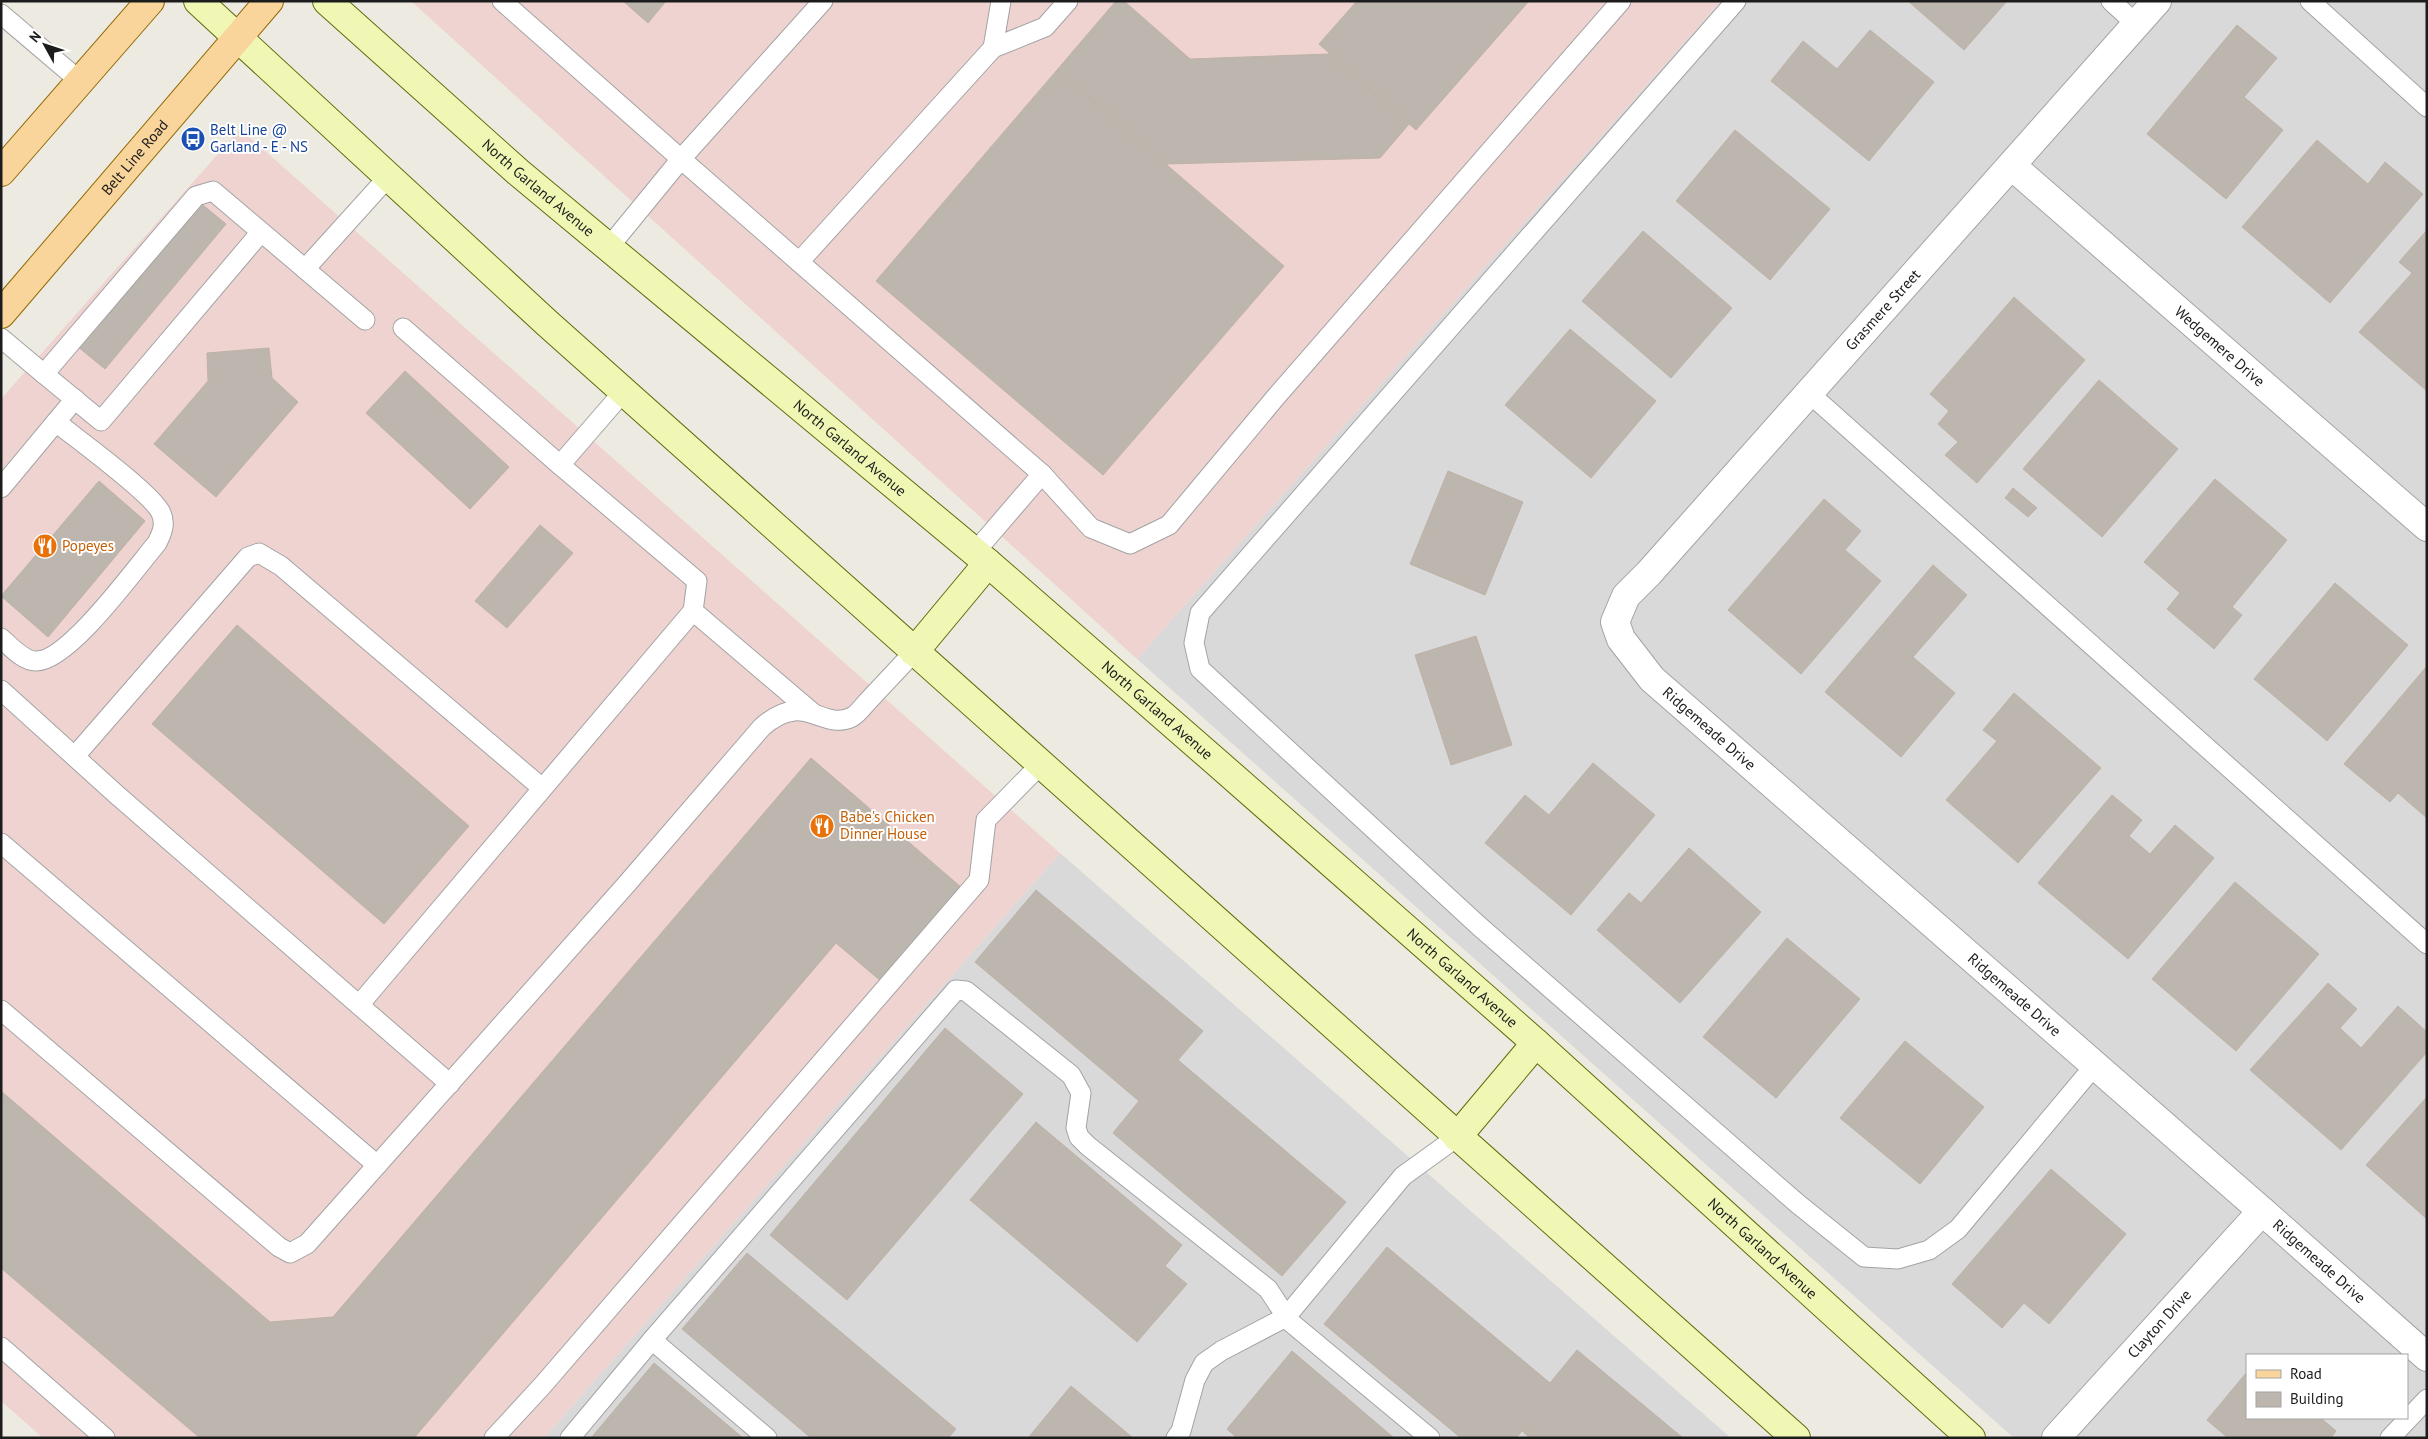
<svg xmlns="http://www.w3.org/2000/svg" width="2428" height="1439" font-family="'PT Sans',sans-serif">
<rect width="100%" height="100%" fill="#edeae2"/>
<g fill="#dad9d9" fill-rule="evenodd">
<path d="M1721 1H2427V1438H2014L1137 659ZM2247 1355H2407V1418H2247Z"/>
<polygon points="1060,853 1731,1438 544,1438"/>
</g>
<g fill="#eed3d1">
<polygon points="411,1 1721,1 1137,659"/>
<polygon points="240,129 1060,853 544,1438 43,1438 1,1401 1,399"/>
</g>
<g fill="#bdb6ae" stroke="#beb1a5">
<polygon points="623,1 666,1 648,23"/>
<polygon points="1116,1 1124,1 1190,59 1329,54 1409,124 1380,158 1167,164 1057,70"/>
<polygon points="1357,1 1529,1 1416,130 1319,44"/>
<polygon points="1908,1 2007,1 1964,50"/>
<polygon points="2237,25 2277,58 2244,97 2283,130 2226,199 2147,134"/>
<polygon points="1870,30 1934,82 1869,161 1771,81 1803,41 1837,69"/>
<polygon points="1057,70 1284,266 1103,475 876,281"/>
<polygon points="1735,130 1830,209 1770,280 1676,201"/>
<polygon points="2317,140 2368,184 2385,162 2423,194 2330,303 2242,227"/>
<polygon points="198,201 226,224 105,369 77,346"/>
<polygon points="2427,230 2427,391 2359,332 2412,273 2399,262"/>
<polygon points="1643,231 1732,308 1671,378 1582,301"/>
<polygon points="2014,297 2085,360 1977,483 1945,455 1958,442 1938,424 1949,411 1930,394"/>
<polygon points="1570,329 1656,401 1591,478 1505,405"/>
<polygon points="269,348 272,378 298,402 216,497 154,444 208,381 207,353"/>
<polygon points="405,371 509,467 470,509 366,413"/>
<polygon points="2099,380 2178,449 2102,537 2023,469"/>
<polygon points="1448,471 1523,502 1485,595 1410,564"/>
<polygon points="2215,479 2287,540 2232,607 2242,615 2214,649 2167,609 2180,593 2144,562"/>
<polygon points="99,481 145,521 48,637 1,596"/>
<polygon points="2013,488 2037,508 2028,517 2005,498"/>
<polygon points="1824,499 1861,531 1845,550 1881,581 1801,674 1728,610"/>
<polygon points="540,525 573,553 507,628 475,601"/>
<polygon points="1933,565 1967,595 1913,657 1955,693 1901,757 1825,692"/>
<polygon points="2335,583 2408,645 2327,741 2254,679"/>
<polygon points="237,625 469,826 384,924 152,724"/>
<polygon points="1476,636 1512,745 1451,765 1415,655"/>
<polygon points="2427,666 2427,818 2398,793 2390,802 2344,764"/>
<polygon points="2014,693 2101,768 2018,863 1946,800 1997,741 1983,730"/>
<polygon points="811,758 962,888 882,982 836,943 414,1438 200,1438 1,1268 1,1091 270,1322 333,1317"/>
<polygon points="1593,763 1655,815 1571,915 1485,843 1525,795 1549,815"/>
<polygon points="2112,795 2142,820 2129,836 2150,854 2175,825 2214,858 2128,959 2038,883"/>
<polygon points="1689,848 1761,912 1680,1003 1597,930 1629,893 1641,903"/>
<polygon points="2235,882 2319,954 2236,1051 2152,979"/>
<polygon points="1036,890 1203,1031 1178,1060 1346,1202 1282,1276 1113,1133 1139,1101 975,962"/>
<polygon points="1787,938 1860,999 1776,1098 1703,1037"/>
<polygon points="2328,983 2357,1009 2340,1028 2361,1048 2398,1006 2427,1032 2427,1052 2341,1150 2250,1070"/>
<polygon points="945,1028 1023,1094 847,1300 770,1235"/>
<polygon points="1905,1041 1984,1107 1920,1184 1840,1118"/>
<polygon points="2426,1098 2427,1098 2427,1219 2366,1165"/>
<polygon points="1036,1122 1182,1245 1165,1266 1187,1284 1137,1342 970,1200"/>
<polygon points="2051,1169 2126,1234 2049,1324 2024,1303 2002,1328 1952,1284"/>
<polygon points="1387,1247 1550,1383 1577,1350 1683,1438 1530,1438 1522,1431 1516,1438 1461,1438 1324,1324"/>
<polygon points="747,1253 956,1429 948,1438 811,1438 682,1329"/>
<polygon points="1292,1351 1394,1438 1237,1438 1227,1429"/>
<polygon points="654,1363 743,1438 591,1438"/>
<polygon points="2247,1372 2247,1418 2321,1418 2336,1431 2331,1438 2228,1438 2207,1420"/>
<polygon points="1071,1386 1133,1438 1028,1438"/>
</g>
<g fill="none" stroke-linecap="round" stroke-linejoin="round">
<defs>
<g id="service">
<polyline points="502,1 681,159 823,1"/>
<polyline points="1736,1 1200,613 1194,643 1200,669 1479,926 1798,1204 1864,1257 1898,1259 1929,1250 1958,1229 2095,1065"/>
<polyline points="2111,1 2136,24"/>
<polyline points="2310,1 2427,107"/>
<polyline points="1,14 81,82"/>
<polyline points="993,48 1001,1"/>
<polyline points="609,247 681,159 1042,474 975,552"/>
<polyline points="799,262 993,48 1045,27 1068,1"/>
<polyline points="365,320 305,269 389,176"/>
<polyline points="403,328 560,465"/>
<polyline points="1,338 44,374 196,196 213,191 305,269"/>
<polyline points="44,374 101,421 261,232"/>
<polyline points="1809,393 2427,944"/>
<polyline points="1042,474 1091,528 1130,544 1169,525 1275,398 1621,1"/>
<polyline points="1,488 75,399"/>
<polyline points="693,611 814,714"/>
<path d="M1 638C10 646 23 661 36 661 68 662 135 569 157 543 162 533 166 524 161 513 153 494 77 439 56 422"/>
<polyline points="1,690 117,795 450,1084"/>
<polyline points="75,756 248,557 259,553 281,566 542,788"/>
<polyline points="1,843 377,1165"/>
<polyline points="359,1005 693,611 697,581 560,465 624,391"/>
<path d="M1 1010 279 1247 290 1253 307 1244 625 886 762 727C805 689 822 732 852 717 858 714 864 705 869 700 884 684 899 668 914 652"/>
<polyline points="652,1340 956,990 966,991 1071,1075 1081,1093 1076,1128 1079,1137 1088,1146 1268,1289 1289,1321 1430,1438"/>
<polyline points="1,1347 105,1438"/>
<polyline points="494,1438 542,1386 979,880 986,820 1040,765"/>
<polyline points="570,1438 652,1340 767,1438"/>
<polyline points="1176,1438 1181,1431 1195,1380 1204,1363 1221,1351 1286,1317 1403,1176 1457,1137"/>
<polyline points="2390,1438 2427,1399"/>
</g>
<g id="minor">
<path id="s1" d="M2157 1 1649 573 1626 596 1615 622 1621 639 1652 679 2262 1211 2427 1357"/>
<path id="s2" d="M2012 166 2427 527"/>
<path id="s3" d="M2056 1438 2262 1211"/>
</g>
<g id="secondary">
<polyline points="198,1 547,323 1796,1438"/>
<path id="s4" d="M327 1 518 172 988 563 1214 760 1536 1043 1971 1438"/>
<polyline points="914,652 988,563"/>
<polyline points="1457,1137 1536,1043"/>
</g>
<g id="primary">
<polyline points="1,172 150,1"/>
<path id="s5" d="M1 314 269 1"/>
</g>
</defs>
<use href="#service" stroke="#a3a3a3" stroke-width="21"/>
<use href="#minor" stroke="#a3a3a3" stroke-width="30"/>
<use href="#secondary" stroke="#5d6e08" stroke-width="30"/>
<use href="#primary" stroke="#906904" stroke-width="30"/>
<use href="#service" stroke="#fff" stroke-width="19"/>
<use href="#minor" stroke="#fff" stroke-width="28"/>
<use href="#secondary" stroke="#f0f7b5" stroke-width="28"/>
<use href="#primary" stroke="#f9d59b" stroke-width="28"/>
</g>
<defs>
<symbol id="bus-disc" viewBox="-11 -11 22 22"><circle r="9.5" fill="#1a4fb4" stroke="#fff"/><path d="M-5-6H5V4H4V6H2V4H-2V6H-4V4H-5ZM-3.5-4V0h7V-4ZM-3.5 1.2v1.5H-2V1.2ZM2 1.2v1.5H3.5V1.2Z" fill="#fff"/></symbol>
<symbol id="restaurant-disc" viewBox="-11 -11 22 22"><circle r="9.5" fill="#e8710a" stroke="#fff"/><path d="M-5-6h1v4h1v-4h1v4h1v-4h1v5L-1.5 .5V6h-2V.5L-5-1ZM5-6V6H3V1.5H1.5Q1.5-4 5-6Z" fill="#fff"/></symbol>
</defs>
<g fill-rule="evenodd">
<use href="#bus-disc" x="179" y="125" width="28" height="28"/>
<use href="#restaurant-disc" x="31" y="532" width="28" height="28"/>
<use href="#restaurant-disc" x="808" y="812" width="28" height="28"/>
</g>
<g text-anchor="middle" stroke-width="4" stroke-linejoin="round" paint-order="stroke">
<g font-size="15" fill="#164399" stroke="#fff" text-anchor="start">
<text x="210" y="135">Belt Line @<tspan x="210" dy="17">Garland - E - NS</tspan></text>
</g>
<g font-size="15" fill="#1c1c1c" stroke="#fff">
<text dy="5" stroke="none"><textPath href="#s5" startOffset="206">Belt Line Road</textPath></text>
<text dy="5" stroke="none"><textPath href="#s4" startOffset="282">North Garland Avenue</textPath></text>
<text transform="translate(1883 310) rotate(-48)" y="5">Grasmere Street</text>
<text dy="5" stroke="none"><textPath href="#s2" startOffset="275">Wedgemere Drive</textPath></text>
<text dy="5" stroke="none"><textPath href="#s4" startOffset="688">North Garland Avenue</textPath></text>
<text dy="5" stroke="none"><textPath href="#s4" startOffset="1092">North Garland Avenue</textPath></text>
<text dy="5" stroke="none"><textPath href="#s1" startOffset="970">Ridgemeade Drive</textPath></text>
<text dy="5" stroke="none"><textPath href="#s4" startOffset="1498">North Garland Avenue</textPath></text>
<text dy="5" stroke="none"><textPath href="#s1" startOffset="1375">Ridgemeade Drive</textPath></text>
<text dy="5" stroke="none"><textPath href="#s4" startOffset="1902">North Garland Avenue</textPath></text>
<text dy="5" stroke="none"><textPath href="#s1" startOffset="1780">Ridgemeade Drive</textPath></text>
<text dy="5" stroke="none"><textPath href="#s3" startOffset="154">Clayton Drive</textPath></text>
</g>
<g font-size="15" fill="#c56008" stroke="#fff" text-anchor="start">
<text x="62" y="551">Popeyes</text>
<text x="840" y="822">Babe's Chicken<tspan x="840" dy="17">Dinner House</tspan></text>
</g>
</g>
<rect width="2428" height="1439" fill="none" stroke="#1c1c1c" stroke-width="5"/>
<rect x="2246" y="1354" width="162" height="65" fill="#ffffff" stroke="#a4a4a4"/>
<rect x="2256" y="1370" width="25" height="8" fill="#f9d59b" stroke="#a4a4a4"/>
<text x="2290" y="1379" font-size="15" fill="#1c1c1c">Road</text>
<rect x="2256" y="1392" width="25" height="15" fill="#bdb6ae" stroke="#a4a4a4"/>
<text x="2290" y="1404" font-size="15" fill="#1c1c1c">Building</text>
<g transform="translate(45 45) rotate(310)" stroke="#ffffff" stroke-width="4" paint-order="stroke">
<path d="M0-4L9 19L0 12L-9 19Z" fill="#1c1c1c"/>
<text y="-8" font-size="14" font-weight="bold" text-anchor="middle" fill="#1c1c1c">N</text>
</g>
</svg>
